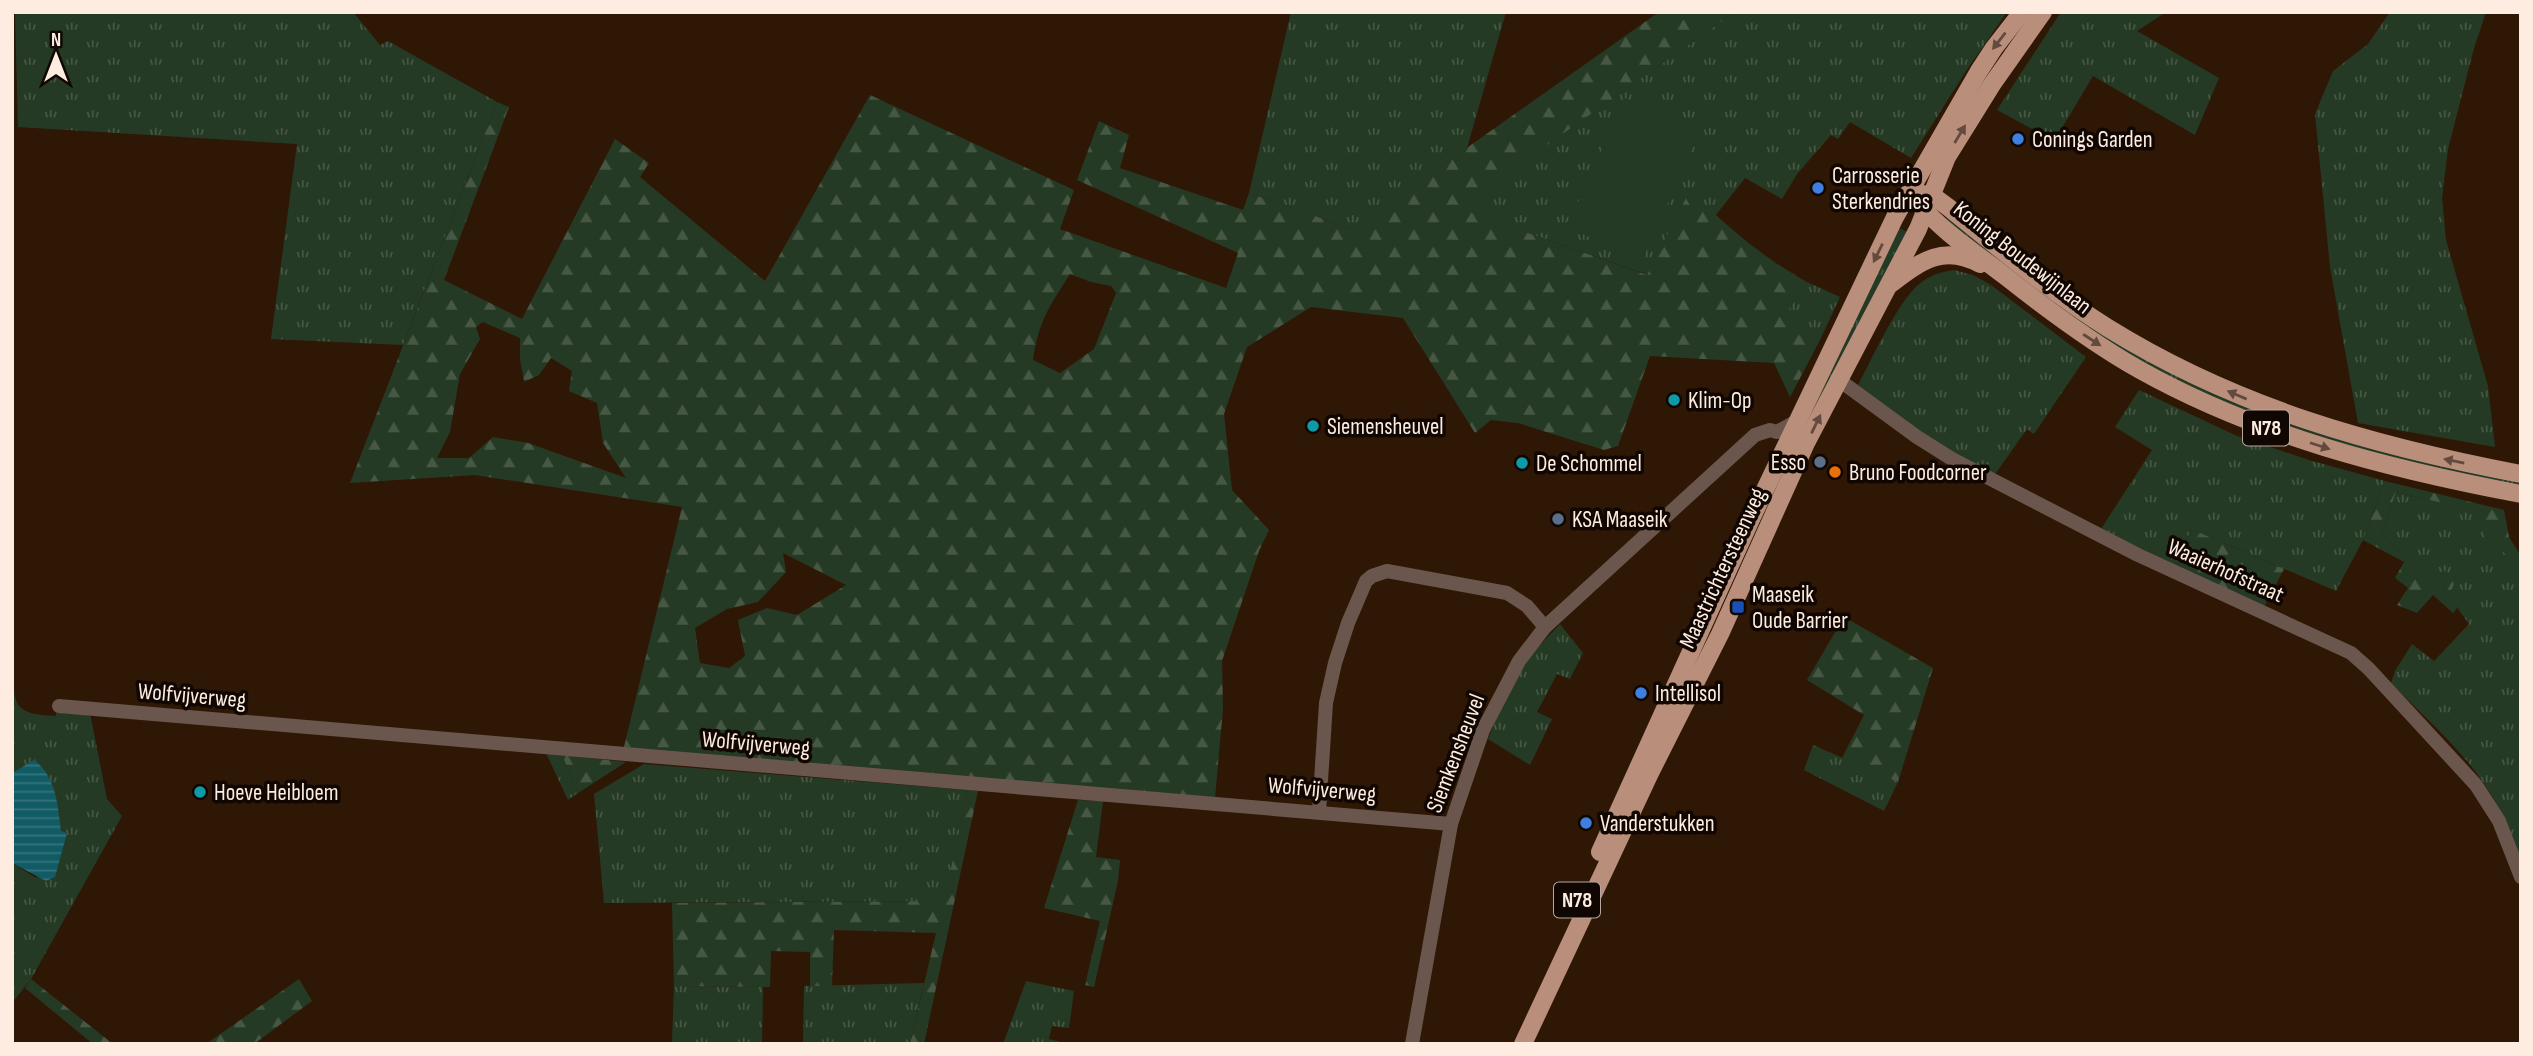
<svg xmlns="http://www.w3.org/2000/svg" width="2533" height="1056" font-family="'Sofia Sans Condensed',sans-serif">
<defs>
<pattern id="grass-tufts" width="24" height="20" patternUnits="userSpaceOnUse" patternTransform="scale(1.75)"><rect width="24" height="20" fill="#253a24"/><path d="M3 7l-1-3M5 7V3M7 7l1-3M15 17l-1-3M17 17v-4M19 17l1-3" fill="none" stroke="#465744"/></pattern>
<pattern id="forest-firs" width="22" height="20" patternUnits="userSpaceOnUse" patternTransform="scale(1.75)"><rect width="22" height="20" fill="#253a24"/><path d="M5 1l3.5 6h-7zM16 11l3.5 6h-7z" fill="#465744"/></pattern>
<pattern id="water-rules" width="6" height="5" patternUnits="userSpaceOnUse" patternTransform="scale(1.75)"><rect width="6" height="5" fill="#115b65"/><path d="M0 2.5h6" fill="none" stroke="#35737b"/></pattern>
</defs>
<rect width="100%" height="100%" fill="#2f1705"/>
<g fill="url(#grass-tufts)">
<polygon points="15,12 353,12 380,45 388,41 497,102 403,345 271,339 297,144 18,127"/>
<polygon points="1291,12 1506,12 1467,148 1352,229 1249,193"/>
<polygon points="1735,12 2007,12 1966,71 1911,158 1850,122 1838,139 1831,135 1797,174 1782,199 1745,178 1715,216 1690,190 1648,275 1457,208"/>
<polygon points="2061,12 2166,12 2137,31 2219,78 2195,135 2093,76 2054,141 1997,110"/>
<polygon points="2390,12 2486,12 2474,48 2448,149 2442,198 2446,240 2488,386 2495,447 2358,423 2330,267 2315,114 2333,71 2368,44"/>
<polygon points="1949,216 2198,384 2521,480 2521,489 2358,453 2229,408 2106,344 1943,223"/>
<polygon points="1895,226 1911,234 1807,427 1804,426"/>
<path d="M1954 270 1973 275 1991 285 2086 357 2034 434 2027 429 1993 477 1901 421 1858 385C1873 357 1894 310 1914 289 1925 277 1939 272 1954 270Z"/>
<polygon points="1807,282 1840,297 1819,342 1787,312"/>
<polygon points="2139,390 2237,436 2309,460 2385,481 2363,540 2336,591 2191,529 2177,568 2101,529 2152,450 2115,427"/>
<path d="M2396 492 2482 512 2515 562 2521 561V863C2511 837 2502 812 2487 788 2462 749 2423 716 2391 683L2395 671 2412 644 2434 661 2469 624 2448 595 2444 571 2432 577 2381 535Z"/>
<polygon points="1560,624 1583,653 1570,679 1557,674 1537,712 1552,719 1530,765 1488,739 1507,692 1526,660"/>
<path d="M12 669C15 707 14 714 56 716V711L90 713 107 799 122 816 31 979 12 1003V863L36 878 67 833 61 832 56 804 34 760 12 773Z"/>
<polygon points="1813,745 1898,782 1884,811 1804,770"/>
<polygon points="546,753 562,755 578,793 568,800"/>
<polygon points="644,764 968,790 945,901 604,903 594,794"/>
<polygon points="1026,981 1074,991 1069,1028 1052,1026 1049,1039 1068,1044 1003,1044"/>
<polygon points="924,983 910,1044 803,1044 804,986"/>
<polygon points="674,986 763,987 762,1044 672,1044"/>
</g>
<g fill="url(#forest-firs)" fill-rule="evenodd">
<path d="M1659 12H1735L1458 208 1647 275 1690 190C1726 226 1762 257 1807 282L1787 312 1819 342 1790 397 1774 363 1650 356 1618 446 1604 450 1518 423 1491 420 1475 433 1403 318 1311 307 1247 347 1224 414 1232 490 1269 530 1259 551 1222 661 1223 709 1215 798 623 751 682 507 475 475 350 483 497 102 509 107 444 280 522 319 615 139 649 163 640 177 765 281 870 95 1074 190 1060 229 1226 288 1238 253 1077 180 1099 121 1129 135 1120 168 1243 210 1249 193 1352 229ZM1070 274 1091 282 1111 286 1116 293 1094 349 1060 373 1033 360C1039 320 1049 307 1070 274ZM483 322 520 338V359L524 382 539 375 551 358 572 371 569 391 597 403 603 443 626 478 528 443 493 437 469 458H437L450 432 460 374 480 339 476 327ZM783 553 846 585 797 615 767 608 738 620 745 656 729 668 700 663 695 628 727 609 758 602 786 572Z"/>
<polygon points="2385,481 2504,510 2509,537 2521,556 2521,561 2515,562 2485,537 2481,512 2396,492 2381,535 2432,577 2444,570 2454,584 2449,595 2457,608 2453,613 2433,595 2417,613 2397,605 2408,588 2395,578 2404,562 2363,540"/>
<polygon points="2191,529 2284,569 2263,609 2177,568"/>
<polygon points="1844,617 1933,668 1898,782 1842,758 1864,715 1807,680"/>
<polygon points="562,755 626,762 578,793"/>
<polygon points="968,790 978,791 924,1044 910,1044 936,933 834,930 832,986 810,986 810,952 771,951 770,987 674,986 672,903 944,901"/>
<polygon points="1078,800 1103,801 1096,857 1120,860 1118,881 1094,987 1085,985 1100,921 1044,908"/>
<polygon points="31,979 113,1044 93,1044 25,988"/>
<polygon points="299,979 312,1001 254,1044 206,1044"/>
</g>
<polygon fill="#253a24" points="1625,98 1700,132 1642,261 1567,227"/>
<path fill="url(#water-rules)" d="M34 760C56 776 58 806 61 831L67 833 55 877 46 881 12 863V773Z"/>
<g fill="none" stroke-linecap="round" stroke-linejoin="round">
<g stroke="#6b564d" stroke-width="14">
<polyline points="1839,380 1917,437 1952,459 2138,555 2351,653 2369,669 2476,785 2499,821 2521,877"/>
<polyline points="59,706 1451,824"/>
<polyline points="1319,812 1326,703 1335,663 1348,623 1366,581 1372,576 1387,571 1507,593 1527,606 1545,627"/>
<polyline points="1412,1044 1451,824 1483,730 1519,661 1545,627 1755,435 1770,430 1777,432 1797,421"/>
</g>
<g stroke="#b98e7b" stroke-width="18">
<path d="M1923 194 1933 196 1948 207C2000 249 2052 293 2108 328 2237 408 2374 446 2521 474"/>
<path d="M1920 205C1944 233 1977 254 2005 276 2048 310 2092 343 2140 370 2258 436 2389 469 2521 494"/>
<path d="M1892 283C1921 261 1944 244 1980 264"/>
<polyline points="1600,852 1752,517 1895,217 1979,71 1994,48 2022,12"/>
<polyline points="1523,1044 1650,773 1720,634 1806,443 1918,229 1947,157 1993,83 2043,12"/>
</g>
</g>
<defs><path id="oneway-solid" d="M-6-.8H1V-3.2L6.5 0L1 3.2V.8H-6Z" transform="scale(1.75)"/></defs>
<g fill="#644a3e">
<use href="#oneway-solid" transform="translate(1999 41) rotate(128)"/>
<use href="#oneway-solid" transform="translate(1960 134) rotate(-59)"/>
<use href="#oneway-solid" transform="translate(1878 253) rotate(116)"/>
<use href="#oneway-solid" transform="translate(2092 340) rotate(33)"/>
<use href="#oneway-solid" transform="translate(2237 395) rotate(-157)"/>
<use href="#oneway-solid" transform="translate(1816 424) rotate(-64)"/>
<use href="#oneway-solid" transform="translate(2320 446) rotate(18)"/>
<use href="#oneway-solid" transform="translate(2454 461) rotate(-168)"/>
</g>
<g fill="#3f7fe0" stroke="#100602" stroke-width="2.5">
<circle cx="2018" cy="139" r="7"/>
<circle cx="1818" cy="188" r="7"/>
<circle cx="1641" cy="693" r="7"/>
<circle cx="1586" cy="823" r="7"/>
</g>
<g fill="#0f9aa8" stroke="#100602" stroke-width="2.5">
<circle cx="1674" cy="400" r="7"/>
<circle cx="1313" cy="426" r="7"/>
<circle cx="1522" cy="463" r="7"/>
<circle cx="200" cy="792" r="7"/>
</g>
<g fill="#5c6f8a" stroke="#100602" stroke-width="2.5">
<circle cx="1820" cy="462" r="7"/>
<circle cx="1558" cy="519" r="7"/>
</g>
<circle fill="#e8710a" stroke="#100602" stroke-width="2.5" cx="1835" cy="472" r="7"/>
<rect fill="#1a4fb4" stroke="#100602" stroke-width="2.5" x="1731" y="600" width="14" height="14" rx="3.5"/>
<g text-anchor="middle" stroke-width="7" stroke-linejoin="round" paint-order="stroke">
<g fill="#100602" stroke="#b7a79e" stroke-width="2">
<rect x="2243" y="410.5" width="46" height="35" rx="5"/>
<rect x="1554" y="882.5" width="46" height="35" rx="5"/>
</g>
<g font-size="21" font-weight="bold" fill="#feece1">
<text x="2266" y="435">N78</text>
<text x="1577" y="907">N78</text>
</g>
<g font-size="23" fill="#feece1" stroke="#100602" text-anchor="start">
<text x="2032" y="147">Conings Garden</text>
<text x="1832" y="183">Carrosserie<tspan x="1832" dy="26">Sterkendries</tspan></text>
<text x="1688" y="408">Klim-Op</text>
<text x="1327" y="434">Siemensheuvel</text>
<text x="1806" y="470" text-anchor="end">Esso</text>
<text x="1536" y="471">De Schommel</text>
<text x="1849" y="480">Bruno Foodcorner</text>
<text x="1572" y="527">KSA Maaseik</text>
<text x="1752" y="602">Maaseik<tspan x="1752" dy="26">Oude Barrier</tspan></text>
<text x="1655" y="701">Intellisol</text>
<text x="214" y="800">Hoeve Heibloem</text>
<text x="1600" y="831">Vanderstukken</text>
</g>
<g font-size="23" fill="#feece1" stroke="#100602">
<text transform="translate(2023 257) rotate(38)" y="8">Koning Boudewijnlaan</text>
<text transform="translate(1722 568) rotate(-65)" y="8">Maastrichtersteenweg</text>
<text transform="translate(2226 570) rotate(24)" y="8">Waaierhofstraat</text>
<text transform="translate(192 695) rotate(5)" y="8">Wolfvijverweg</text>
<text transform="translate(756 743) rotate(5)" y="8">Wolfvijverweg</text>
<text transform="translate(1455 753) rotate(-69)" y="8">Siemkensheuvel</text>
<text transform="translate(1322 789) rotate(5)" y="8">Wolfvijverweg</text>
</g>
</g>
<rect width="2533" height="1056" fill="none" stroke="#feece1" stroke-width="28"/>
<g transform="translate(56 56)" stroke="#100602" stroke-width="5" paint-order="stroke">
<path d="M0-5L12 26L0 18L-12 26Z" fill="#feece1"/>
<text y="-10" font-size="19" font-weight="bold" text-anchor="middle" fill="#feece1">N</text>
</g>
</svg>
